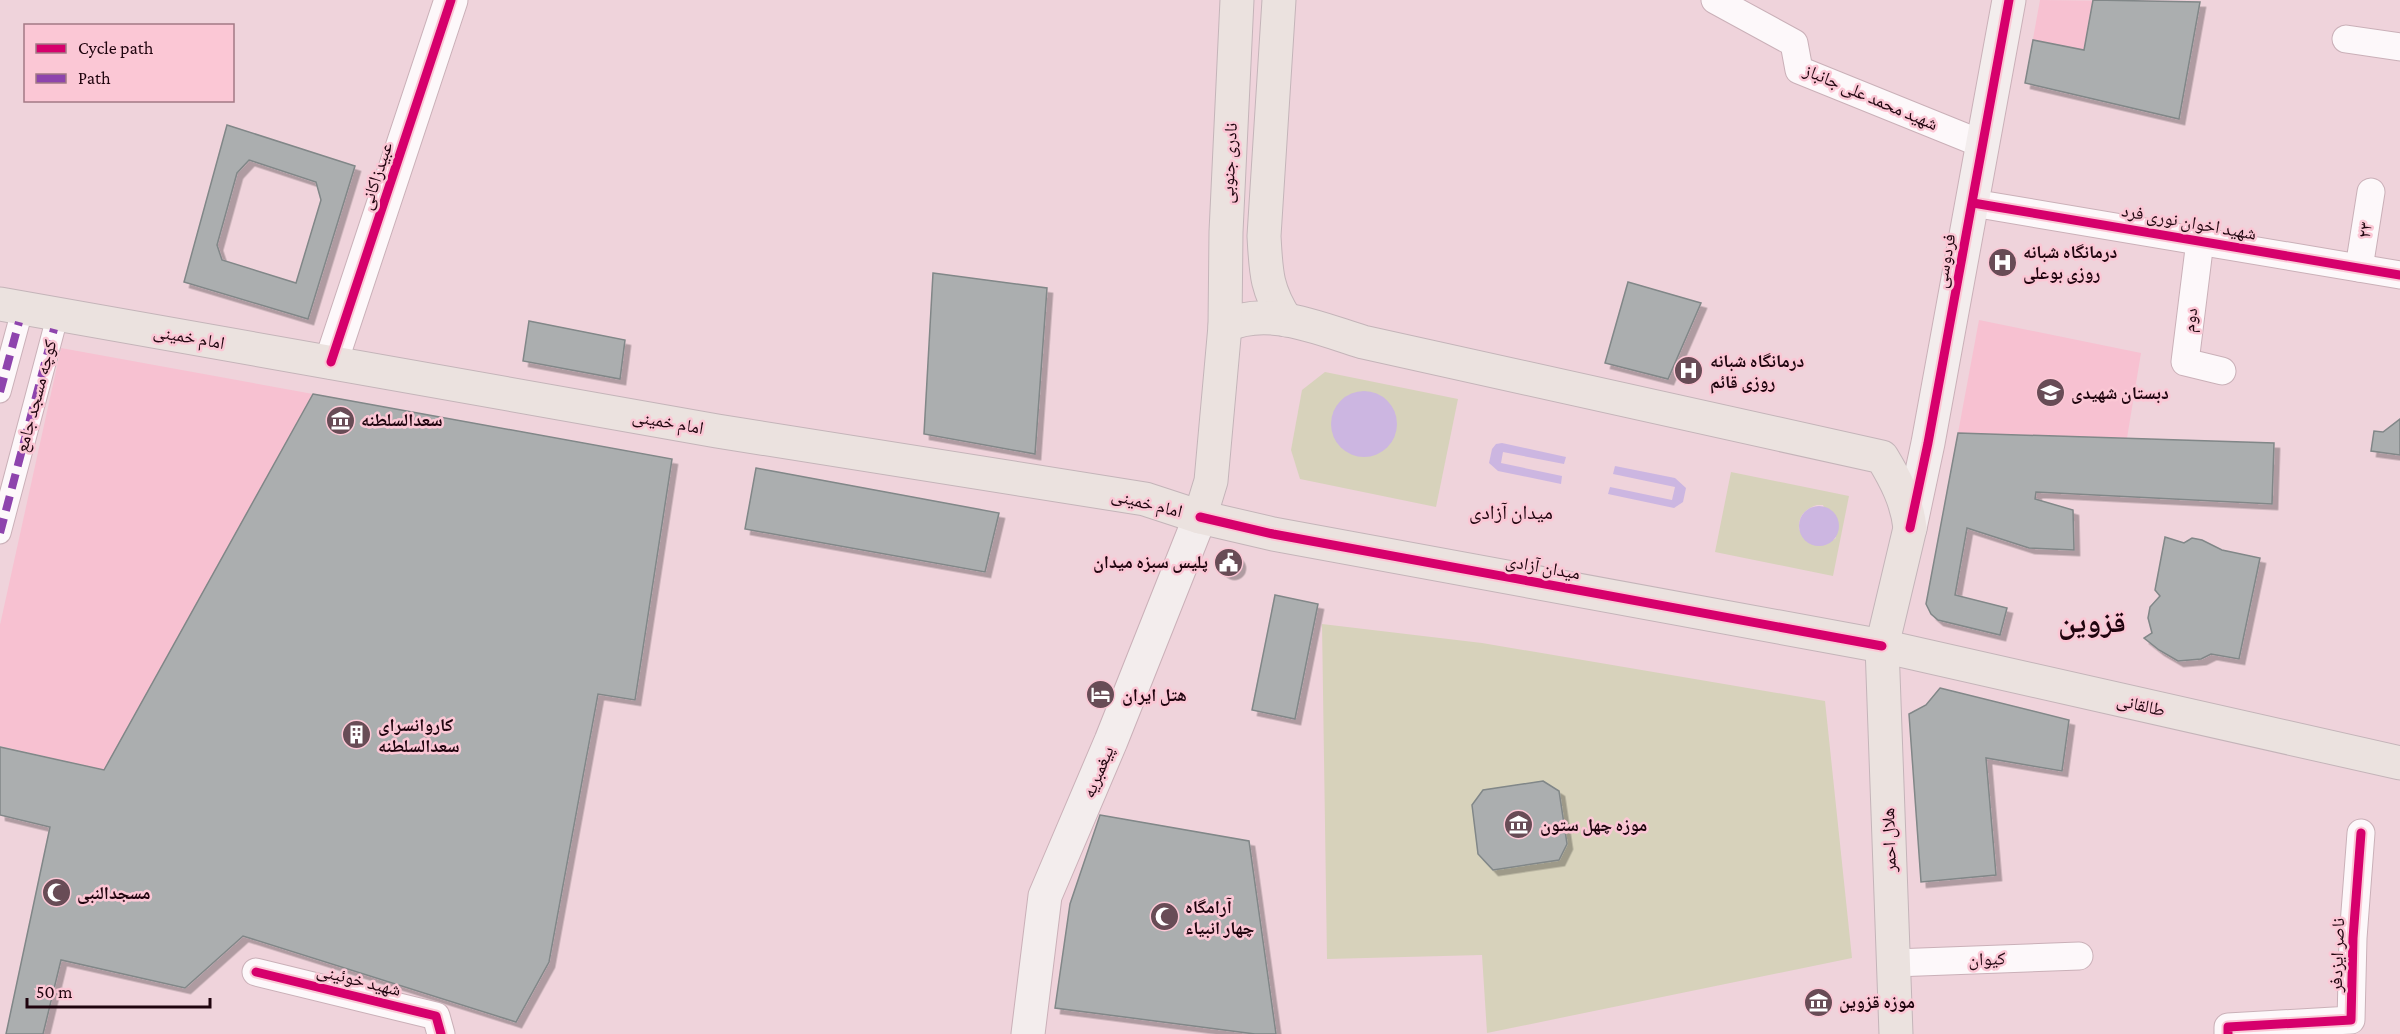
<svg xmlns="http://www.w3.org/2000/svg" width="2400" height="1034" font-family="'Crimson Pro','Noto Naskh Arabic',serif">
<defs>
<filter id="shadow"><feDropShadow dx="5.5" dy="5.5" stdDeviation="0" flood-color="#0004"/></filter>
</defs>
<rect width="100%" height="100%" fill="#efd3db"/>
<g fill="#f7c1d1">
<polygon points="2040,0 2200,2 2179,119 2025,83"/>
<polygon points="1979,320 2141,353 2127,438 1958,433"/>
<polygon points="61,348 313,394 104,770 0,746 0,625"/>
</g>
<g fill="#d7d2bb" fill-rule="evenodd">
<polygon points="1325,372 1458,399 1436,507 1300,479 1291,450 1302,390"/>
<path d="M1731 472 1849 496 1833 576 1715 552ZM1817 505H1823L1836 538 1825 545 1799 530C1798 517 1804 509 1817 505Z"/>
<polygon points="1322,624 1482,643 1825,701 1852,958 1487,1033 1482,955 1327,959"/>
</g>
<g fill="#ccb6e1">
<circle cx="1364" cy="424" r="33"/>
<polygon points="1502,443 1566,457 1564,464 1503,452 1501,463 1562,476 1561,484 1498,471 1489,463 1492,449 1496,444"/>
<polygon points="1615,466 1675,478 1686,488 1683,502 1674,508 1608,494 1610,487 1672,500 1675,487 1613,474"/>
<circle cx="1819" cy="526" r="20"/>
</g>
<g fill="#abaeaf" stroke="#818788" stroke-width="1.5" fill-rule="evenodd" filter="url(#shadow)">
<polygon points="2093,0 2200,2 2179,119 2025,83 2033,40 2084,50"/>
<path d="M227 125 355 166 308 319 184 282ZM249 160 316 182 321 200 296 283 222 260 217 245 237 173Z"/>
<polygon points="933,273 1047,288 1035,454 924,434"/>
<polygon points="1628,282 1701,303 1668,379 1605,363"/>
<polygon points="529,321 625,340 620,379 523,361"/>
<polygon points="313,394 672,459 635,700 598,694 549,962 516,1022 243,936 185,988 61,960 43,1034 6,1034 50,827 0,815 0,747 104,770"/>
<polygon points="2400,419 2400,455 2371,451 2374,431 2383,432"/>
<polygon points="1958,433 2274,443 2272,504 2036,492 2035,499 2073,510 2074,550 2029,548 1967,528 1955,595 2007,608 2000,635 1938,620 1931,614 1926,604"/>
<polygon points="756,468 999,513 985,572 745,529"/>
<polygon points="2165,537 2184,543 2192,538 2202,540 2222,550 2260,558 2239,659 2211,654 2201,659 2178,661 2159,650 2144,638 2152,633 2148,618 2150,607 2160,596 2155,590"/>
<circle cx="1229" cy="563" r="11"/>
<polygon points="1275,595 1318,604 1295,719 1252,710"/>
<polygon points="1940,688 2069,720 2062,771 1986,758 1996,875 1921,882 1909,714 1926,705"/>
<polygon points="1543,781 1559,791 1567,844 1559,860 1493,870 1478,854 1472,805 1483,790"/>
<polygon points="1100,815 1249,841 1276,1034 1255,1034 1055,1008 1070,904"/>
</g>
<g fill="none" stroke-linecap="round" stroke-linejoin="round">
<defs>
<g id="pedestrian">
<polyline points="0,392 19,322"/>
<polyline points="0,533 54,329"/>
</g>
<g id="minor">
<polyline points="1715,0 1794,43 1799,70 1982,144"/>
<polyline points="2346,39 2400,47"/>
<polyline points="1973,203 2400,275"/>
<polyline points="2200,241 2185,362 2222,371"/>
<polyline points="2359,268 2371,192"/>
<polyline points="1894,963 2079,956"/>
<polyline points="256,972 436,1016 441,1034"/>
<polyline points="2228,1034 2228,1027 2351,1020 2353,938 2361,833"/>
</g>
<polyline id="tertiary" points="331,362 451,0"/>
<g id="secondary">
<polyline points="1910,528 1928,443 2009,0"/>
<polyline points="1028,1034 1045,896 1111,741 1200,517"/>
</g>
<g id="primary">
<path d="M1279 0 1264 236C1266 272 1266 289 1286 320"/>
<polyline points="0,304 717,431 1145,499 1200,517 1273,534 1882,646 2400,763"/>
<path d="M1225 326C1268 305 1320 329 1363 342L1882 457C1896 480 1907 501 1910 528L1882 646 1896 1034"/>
<polyline points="1200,517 1211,481 1225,326 1226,232 1237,0"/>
</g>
</defs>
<use href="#pedestrian" stroke="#cab0b8" stroke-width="23"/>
<use href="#minor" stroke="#cab0b8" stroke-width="29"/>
<use href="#tertiary" stroke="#cab0b8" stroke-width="35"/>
<use href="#secondary" stroke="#cab0b8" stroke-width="35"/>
<use href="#primary" stroke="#c4b4b9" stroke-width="35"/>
<use href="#pedestrian" stroke="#fdf8fa" stroke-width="21"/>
<use href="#minor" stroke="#fdf8fa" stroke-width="27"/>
<use href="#tertiary" stroke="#fdf8fa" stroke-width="33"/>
<use href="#secondary" stroke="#f3eded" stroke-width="33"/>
<use href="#primary" stroke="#ebe2df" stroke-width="33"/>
<g stroke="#8e44ad" stroke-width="8" stroke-dasharray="15 8" stroke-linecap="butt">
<polyline points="0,392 19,322"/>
<polyline points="0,533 54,329"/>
</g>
<defs>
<g id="cycleway">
<polyline points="1973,203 2400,275"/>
<polyline points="331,362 451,0"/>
<polyline points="1200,517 1273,534 1882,646"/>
<polyline points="1910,528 1928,443 2009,0"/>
<polyline points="256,972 436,1016 441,1034"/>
<polyline points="2228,1034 2228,1027 2351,1020 2353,938 2361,833"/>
</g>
</defs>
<use href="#cycleway" stroke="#fbc7d5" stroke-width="13"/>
<use href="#cycleway" stroke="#d6006c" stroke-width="9"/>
</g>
<defs>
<symbol id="hospital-disc" viewBox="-11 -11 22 22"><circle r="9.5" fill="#684c56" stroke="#fbc7d5"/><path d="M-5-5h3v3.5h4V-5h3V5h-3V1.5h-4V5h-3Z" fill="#fff"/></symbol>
<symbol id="school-disc" viewBox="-11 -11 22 22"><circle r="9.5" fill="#684c56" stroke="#fbc7d5"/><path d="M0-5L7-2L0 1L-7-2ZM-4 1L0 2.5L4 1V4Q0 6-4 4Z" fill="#fff"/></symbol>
<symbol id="museum-disc" viewBox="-11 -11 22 22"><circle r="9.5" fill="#684c56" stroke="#fbc7d5"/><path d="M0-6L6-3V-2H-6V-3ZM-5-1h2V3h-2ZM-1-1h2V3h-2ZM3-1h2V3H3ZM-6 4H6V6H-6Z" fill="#fff"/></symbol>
<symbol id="civic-disc" viewBox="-11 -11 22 22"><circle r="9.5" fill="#684c56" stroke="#fbc7d5"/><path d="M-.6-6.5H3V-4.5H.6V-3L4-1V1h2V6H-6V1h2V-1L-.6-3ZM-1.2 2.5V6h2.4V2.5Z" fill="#fff"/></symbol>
<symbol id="hotel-disc" viewBox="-11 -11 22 22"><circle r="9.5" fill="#684c56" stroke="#fbc7d5"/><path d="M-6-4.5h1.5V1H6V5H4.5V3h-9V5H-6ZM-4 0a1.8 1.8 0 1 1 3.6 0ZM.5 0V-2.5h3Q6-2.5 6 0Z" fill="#fff"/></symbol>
<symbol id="building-disc" viewBox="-11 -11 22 22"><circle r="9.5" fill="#684c56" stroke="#fbc7d5"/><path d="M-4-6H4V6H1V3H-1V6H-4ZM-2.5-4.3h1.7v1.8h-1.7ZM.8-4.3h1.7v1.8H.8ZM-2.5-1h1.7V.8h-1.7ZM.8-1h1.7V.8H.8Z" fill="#fff"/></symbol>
<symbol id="mosque-disc" viewBox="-11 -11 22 22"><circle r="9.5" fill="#684c56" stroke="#fbc7d5"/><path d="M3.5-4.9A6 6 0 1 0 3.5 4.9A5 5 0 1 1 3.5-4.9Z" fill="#fff"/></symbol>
</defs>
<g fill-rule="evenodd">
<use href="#hospital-disc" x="1986" y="246" width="33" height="33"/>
<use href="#hospital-disc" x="1672" y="354" width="33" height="33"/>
<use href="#school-disc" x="2034" y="376" width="33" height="33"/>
<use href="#museum-disc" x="324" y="404" width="33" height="33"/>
<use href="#civic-disc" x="1212" y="546" width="33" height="33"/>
<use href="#hotel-disc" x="1084" y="678" width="33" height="33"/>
<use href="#building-disc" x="340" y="718" width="33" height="33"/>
<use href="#museum-disc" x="1502" y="808" width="33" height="33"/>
<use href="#mosque-disc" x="40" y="876" width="33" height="33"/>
<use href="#mosque-disc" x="1148" y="900" width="33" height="33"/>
<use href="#museum-disc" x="1802" y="986" width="33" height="33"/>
</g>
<g text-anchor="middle" stroke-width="5" stroke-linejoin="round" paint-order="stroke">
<g font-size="18" fill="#1f040e" stroke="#fbc7d5">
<text transform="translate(1871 97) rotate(23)" y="6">شهید محمد علی جانباز</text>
<text transform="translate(1229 163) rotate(-87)" y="6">نادری جنوبی</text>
<text transform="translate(376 176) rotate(-72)" y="6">عبیدزاکانی</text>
<text transform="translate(2189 222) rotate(10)" y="6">شهید اخوان نوری فرد</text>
<text transform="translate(2365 230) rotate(-81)" y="6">۲۳</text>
<text transform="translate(1945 261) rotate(-80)" y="6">فردوسی</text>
<text transform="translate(2190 320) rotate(-83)" y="6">دوم</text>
<text transform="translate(189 337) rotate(10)" y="6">امام خمینی</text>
<text transform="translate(36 396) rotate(-75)" y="6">کوچه مسجد جامع</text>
<text transform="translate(668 422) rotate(10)" y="6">امام خمینی</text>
<text transform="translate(1147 503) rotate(14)" y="6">امام خمینی</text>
<text transform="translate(1543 567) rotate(10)" y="6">میدان آزادی</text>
<text transform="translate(2141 705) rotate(13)" y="6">طالقانی</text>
<text transform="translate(1098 772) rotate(-67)" y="6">پیغمبریه</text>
<text transform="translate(1889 840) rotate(-92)" y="6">هلال احمر</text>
<text transform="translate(2337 955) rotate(-88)" y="6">ناصر ایزدفر</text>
<text transform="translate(1987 959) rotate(-2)" y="6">کیوان</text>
<text transform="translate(359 980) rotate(14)" y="6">شهید خوئینی</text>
</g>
<g font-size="18" font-weight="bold" fill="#1f040e" stroke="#fbc7d5" text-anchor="start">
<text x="2023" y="258">درمانگاه شبانه<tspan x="2023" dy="21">روزی بوعلی</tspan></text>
<text x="1710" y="367">درمانگاه شبانه<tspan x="1710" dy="21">روزی قائم</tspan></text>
<text x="2071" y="399">دبستان شهیدی</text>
<text x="361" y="426">سعدالسلطنه</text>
<text x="1208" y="568" text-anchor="end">پلیس سبزه میدان</text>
<text x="1122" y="701">هتل ایران</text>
<text x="378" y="731">کاروانسرای<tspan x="378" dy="21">سعدالسلطنه</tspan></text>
<text x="1540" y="831">موزه چهل ستون</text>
<text x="77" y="899">مسجدالنبی</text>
<text x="1185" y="913">آرامگاه<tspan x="1185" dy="21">چهار انبیاء</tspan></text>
<text x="1839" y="1008">موزه قزوین</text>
</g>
<g font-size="20" fill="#1f040e" stroke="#fbc7d5">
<text x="1511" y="519">میدان آزادی</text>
</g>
<g font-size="30" font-weight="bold" fill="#1f040e" stroke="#fbc7d5">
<text x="2092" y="632">قزوین</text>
</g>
</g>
<rect x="24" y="24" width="210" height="78" fill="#fbc7d5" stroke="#a37985" stroke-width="1.5"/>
<rect x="36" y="44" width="30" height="9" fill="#d6006c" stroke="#a37985" stroke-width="1.5"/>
<text x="78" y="54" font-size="18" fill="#1f040e">Cycle path</text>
<rect x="36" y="74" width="30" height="9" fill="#8e44ad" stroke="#a37985" stroke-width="1.5"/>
<text x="78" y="84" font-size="18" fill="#1f040e">Path</text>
<path d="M27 998v9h183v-9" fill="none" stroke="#1f040e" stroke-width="3"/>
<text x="36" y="998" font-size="18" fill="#1f040e" stroke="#fbc7d5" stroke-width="4.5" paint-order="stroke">50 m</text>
</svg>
